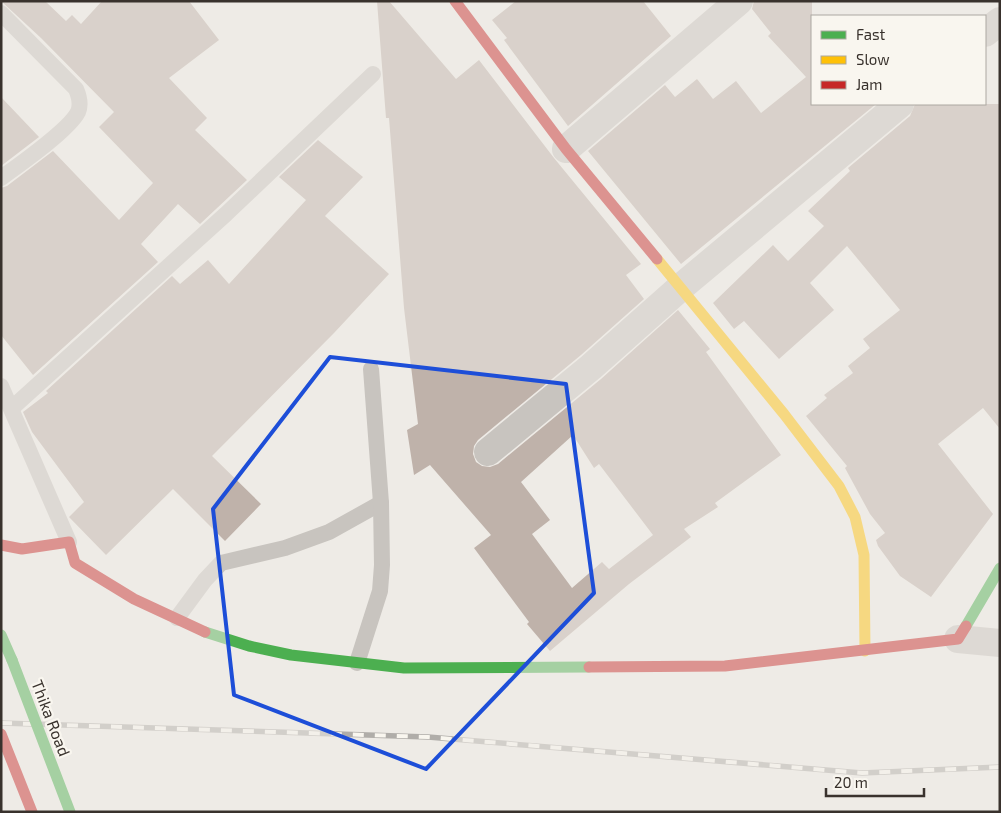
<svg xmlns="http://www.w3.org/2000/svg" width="1001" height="813" font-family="'Exo 2',sans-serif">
<rect width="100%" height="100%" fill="#eeebe6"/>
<g fill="#bfb2aa" fill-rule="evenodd">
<polygon points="1,1 45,1 66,21 72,15 81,24 102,1 189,1 219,40 169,78 207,118 195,130 247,180 200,224 178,204 141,244 158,262 33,375 1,335 1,188 7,186 53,151 119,220 153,183 99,127 114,112 41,38"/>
<path d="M377 1H389L456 79 479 60 554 158 641 264 626 275 644 299 581 355 478 440 474 446 473 454 476 462 482 466 490 467 498 464 601 379 678 310 710 349 706 352 781 455 715 503 718 507 684 529 691 537 629 584 550 651 527 624 529 622 474 548 491 535 430 465 414 475 407 430 418 424 404 308 389 118H386ZM573 435 594 468 599 464 653 535 609 569 602 562 572 588 532 534 550 520 521 482Z"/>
<polygon points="516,1 643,1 671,36 568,126 504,40 507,38 492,20"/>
<polygon points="754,1 812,1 812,104 876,104 681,264 588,151 665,85 675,97 697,79 713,99 736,81 761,113 806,77 768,36 771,33 752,9"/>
<polygon points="1,97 39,137 1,166"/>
<polygon points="915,104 1000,104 1000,429 983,408 938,444 993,514 931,597 900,576 878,546 876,540 885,533 870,514 845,468 847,466 806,416 827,398 824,395 853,373 848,366 870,348 863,339 900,310 847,246 810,283 834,310 779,359 744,321 734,329 713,303 773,245 788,261 824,226 808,211 850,171 848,168 910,116"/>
<polygon points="318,140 363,177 325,216 389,274 334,333 212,456 261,504 225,541 173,489 106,555 69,517 84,502 32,432 23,412 48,393 46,391 172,276 180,284 208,260 229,284 306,200 279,177"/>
</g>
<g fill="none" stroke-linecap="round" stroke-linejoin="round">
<g stroke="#c8c4bf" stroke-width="16">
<path d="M1 13 76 89C79 96 81 105 78 112 69 130 19 165 1 178"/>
<polyline points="1,386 69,542"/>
<polyline points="12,408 226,214 373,74"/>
<polyline points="177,618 205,580 221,563 285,548 329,532 381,503"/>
<polyline points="357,663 380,591 382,565 381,503 371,369"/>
</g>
<g stroke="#c8c4bf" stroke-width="28">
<polyline points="985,33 1000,21"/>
<polyline points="566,149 739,1"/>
<polyline points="488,452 591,367 681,287 900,104"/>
<polyline points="958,639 1000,643"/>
</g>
<g stroke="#4caf50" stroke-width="11">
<polyline points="966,626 1000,568"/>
<polyline points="205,632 249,646 291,655 404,668 589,667"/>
<polyline points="1,635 12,660"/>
</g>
<polyline stroke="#ffc107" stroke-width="11" points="657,259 784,414 839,486 855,517 864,555 865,651"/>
<g stroke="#c62828" stroke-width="11">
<polyline points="455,1 566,149 657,259"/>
<polyline points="1,545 22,549 69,542 75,563 134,599 205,632"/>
<polyline points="589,667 725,666 958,639 966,626"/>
<polyline points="1,734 32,812"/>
</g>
<defs>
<polyline id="rail" points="1,723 428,737 862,773 1000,767"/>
</defs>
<use href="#rail" stroke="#b0ada9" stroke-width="5.5"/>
<use href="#rail" stroke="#f9f6ef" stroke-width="4" stroke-dasharray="11" stroke-linecap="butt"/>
<polyline stroke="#4caf50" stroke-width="11" points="12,660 70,812"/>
</g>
<path d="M0 0H1001V813H0ZM330 357 566 384 594 593 426 769 234 695 213 509Z" fill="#eeebe6" fill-opacity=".55" fill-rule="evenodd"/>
<path fill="none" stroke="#1d4ed8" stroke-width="4" stroke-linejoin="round" d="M330 357 566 384 594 593 426 769 234 695 213 509Z"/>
<g text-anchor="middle" stroke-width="4.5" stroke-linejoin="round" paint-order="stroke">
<g font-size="16" fill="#39322d" stroke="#f9f6ef">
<text transform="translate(51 718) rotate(69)" y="6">Thika Road</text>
</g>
</g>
<rect width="1001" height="813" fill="none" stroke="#39322d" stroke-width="5"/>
<rect x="811" y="15" width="175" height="90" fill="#f9f6ef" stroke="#aca8a1"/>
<rect x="821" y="31" width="25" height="8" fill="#4caf50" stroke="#aca8a1"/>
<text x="856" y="40" font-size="15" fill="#39322d">Fast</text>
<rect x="821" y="56" width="25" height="8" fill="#ffc107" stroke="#aca8a1"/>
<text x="856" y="65" font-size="15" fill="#39322d">Slow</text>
<rect x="821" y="81" width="25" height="8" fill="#c62828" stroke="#aca8a1"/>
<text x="856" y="90" font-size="15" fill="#39322d">Jam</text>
<path d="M826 788v8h98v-8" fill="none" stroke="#39322d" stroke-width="2.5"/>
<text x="834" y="788" font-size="15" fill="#39322d" stroke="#f9f6ef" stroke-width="4" paint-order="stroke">20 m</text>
</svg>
